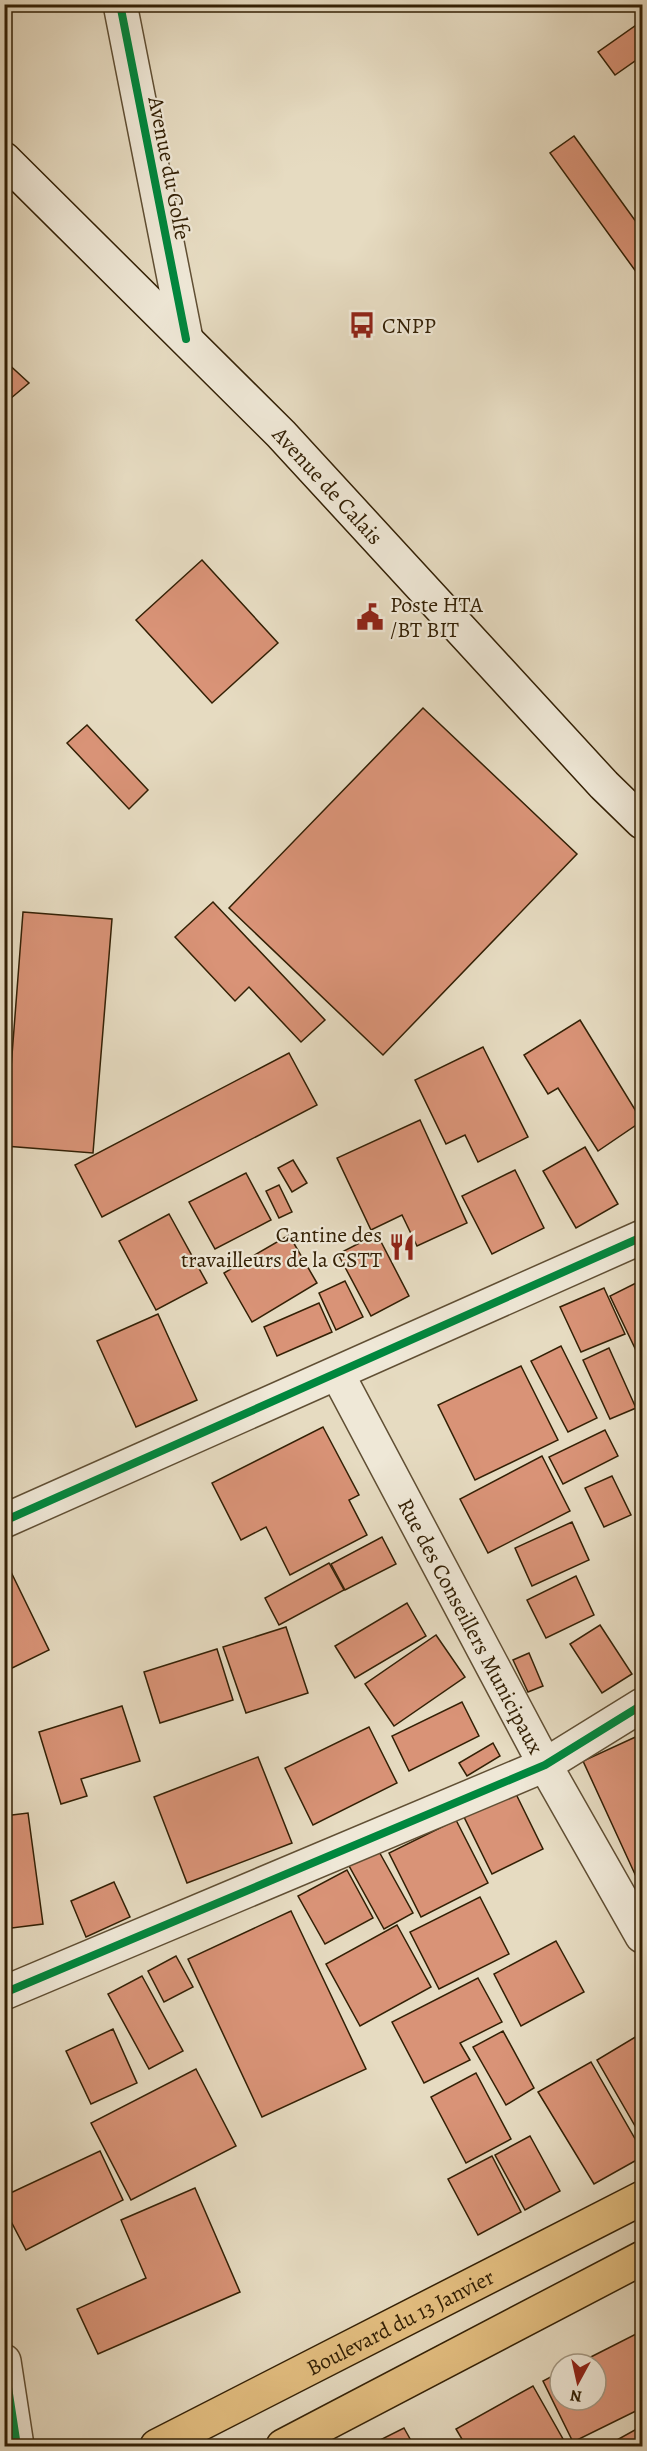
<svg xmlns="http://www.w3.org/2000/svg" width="647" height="2451" font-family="Alegreya,serif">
<rect width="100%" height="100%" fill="#e6dbc1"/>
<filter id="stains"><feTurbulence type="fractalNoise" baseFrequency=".00333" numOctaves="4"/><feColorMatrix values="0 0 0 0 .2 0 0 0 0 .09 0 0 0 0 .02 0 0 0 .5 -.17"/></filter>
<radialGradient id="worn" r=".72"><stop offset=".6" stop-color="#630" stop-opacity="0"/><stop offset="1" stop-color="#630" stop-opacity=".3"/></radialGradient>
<g fill="#d99377" stroke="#332005" stroke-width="1.5">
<polygon points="642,21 642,56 615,75 598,52"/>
<polygon points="574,136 642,230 642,280 550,153"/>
<polygon points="4,360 29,383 4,404"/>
<polygon points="202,560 278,643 212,703 136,620"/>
<polygon points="423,708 577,854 383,1055 229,908"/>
<polygon points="87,725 148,790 129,809 67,743"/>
<polygon points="213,902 325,1020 301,1042 249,987 235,1001 175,937"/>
<polygon points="23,912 112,919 93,1153 5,1146"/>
<polygon points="580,1020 642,1121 598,1151 558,1088 548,1094 524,1055"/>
<polygon points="483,1047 528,1137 478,1162 465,1135 446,1144 415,1080"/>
<polygon points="289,1053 317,1105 102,1217 75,1165"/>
<polygon points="420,1120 467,1223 417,1246 402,1215 371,1230 337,1158"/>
<polygon points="585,1147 618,1204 576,1228 543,1171"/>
<polygon points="293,1160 307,1183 292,1192 278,1168"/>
<polygon points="515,1170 544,1228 492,1254 462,1196"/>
<polygon points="246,1173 271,1220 215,1249 189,1202"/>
<polygon points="279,1185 292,1212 279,1218 266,1191"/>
<polygon points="169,1214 207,1283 156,1310 119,1241"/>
<polygon points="377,1234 409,1296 371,1316 338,1254"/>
<polygon points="289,1235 317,1283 252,1322 224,1273"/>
<polygon points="642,1280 642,1363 610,1296"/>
<polygon points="345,1281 363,1317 336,1330 319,1293"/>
<polygon points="604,1288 625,1334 581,1352 560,1307"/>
<polygon points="319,1303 332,1332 277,1356 264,1327"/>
<polygon points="158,1314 197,1400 136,1427 97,1341"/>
<polygon points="561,1346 597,1418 568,1432 531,1361"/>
<polygon points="609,1348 636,1408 610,1419 583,1360"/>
<polygon points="521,1366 558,1440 475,1480 438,1405"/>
<polygon points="323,1427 359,1495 349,1500 367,1535 290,1575 266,1527 241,1540 212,1483"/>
<polygon points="605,1430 618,1456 563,1484 549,1457"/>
<polygon points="542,1456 570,1511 488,1553 460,1499"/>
<polygon points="612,1476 631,1515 604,1527 585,1488"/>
<polygon points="572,1522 589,1560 532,1586 515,1548"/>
<polygon points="382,1537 396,1564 345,1590 331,1564"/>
<polygon points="329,1563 344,1590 279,1625 265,1598"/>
<polygon points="11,1572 49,1650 4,1672 4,1575"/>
<polygon points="576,1576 594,1615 546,1638 527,1600"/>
<polygon points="407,1603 426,1636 355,1678 335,1646"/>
<polygon points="600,1625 632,1674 602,1693 570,1644"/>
<polygon points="286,1627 308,1693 246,1713 223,1647"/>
<polygon points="436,1635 465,1677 394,1726 365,1684"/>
<polygon points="217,1649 233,1700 160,1723 144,1672"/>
<polygon points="529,1653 543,1686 528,1692 513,1660"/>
<polygon points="462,1702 479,1736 409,1771 392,1736"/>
<polygon points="122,1706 140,1761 81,1779 87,1796 61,1804 39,1732"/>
<polygon points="369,1727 397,1783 313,1825 285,1768"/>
<polygon points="642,1734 642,1881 639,1883 583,1761"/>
<polygon points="493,1743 500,1756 467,1776 459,1763"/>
<polygon points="258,1757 292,1843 187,1883 154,1797"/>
<polygon points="515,1792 543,1849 492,1874 464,1817"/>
<polygon points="28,1813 43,1924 4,1929 4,1816"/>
<polygon points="456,1820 488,1883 421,1917 389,1853"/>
<polygon points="377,1848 413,1913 384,1929 348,1864"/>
<polygon points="347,1870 373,1918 325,1944 298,1896"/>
<polygon points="114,1882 130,1917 86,1937 71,1901"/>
<polygon points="480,1897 509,1954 439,1989 410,1932"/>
<polygon points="291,1911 366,2069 262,2117 188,1959"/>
<polygon points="397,1925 431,1987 360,2026 326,1964"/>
<polygon points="556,1941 584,1992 521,2026 494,1974"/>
<polygon points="176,1956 193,1987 164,2002 148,1971"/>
<polygon points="142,1976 183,2051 149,2069 108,1994"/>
<polygon points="478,1978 502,2022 460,2043 470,2060 424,2083 392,2022"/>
<polygon points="113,2029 137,2083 91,2104 66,2051"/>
<polygon points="503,2031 534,2088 506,2105 473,2047"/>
<polygon points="642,2033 642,2138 597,2060"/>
<polygon points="591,2062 642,2151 642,2157 594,2184 538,2092"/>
<polygon points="196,2069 236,2146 131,2200 91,2123"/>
<polygon points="476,2073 511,2139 466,2163 431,2097"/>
<polygon points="530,2136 560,2191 525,2210 495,2155"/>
<polygon points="100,2151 123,2200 26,2250 4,2208 4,2196"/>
<polygon points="492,2156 521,2212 478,2235 448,2179"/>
<polygon points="195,2188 240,2292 98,2354 77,2309 146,2278 121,2220"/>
<polygon points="636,2334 642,2348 642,2408 573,2442 543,2381 560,2372 560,2400 596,2400 596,2364 577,2364"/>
<polygon points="533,2386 563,2439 550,2446 466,2446 456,2429"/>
<polygon points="642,2426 642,2446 606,2446"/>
<polygon points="404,2428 414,2446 381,2446 378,2441"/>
</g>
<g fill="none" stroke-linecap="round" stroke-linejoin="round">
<defs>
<g id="street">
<polyline points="120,4 186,339"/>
<path id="s1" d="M338 1375 545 1765 642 1936"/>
<polyline points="4,1521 642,1237"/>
<polyline points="4,1993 545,1765 642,1705"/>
<polyline points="4,2361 17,2446"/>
</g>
<g id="secondary">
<path id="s2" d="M4 159 281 434 604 785 642 822"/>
</g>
<g id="highway">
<path id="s3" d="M157 2446 642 2198"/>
<polyline points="283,2446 642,2258"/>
</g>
</defs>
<use href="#street" stroke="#604f34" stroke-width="36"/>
<use href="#secondary" stroke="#332005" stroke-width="36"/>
<use href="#highway" stroke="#332005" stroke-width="36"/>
<use href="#street" stroke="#efe8d7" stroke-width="33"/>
<use href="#secondary" stroke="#efe8d7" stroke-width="33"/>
<use href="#highway" stroke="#e3be80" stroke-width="33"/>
<defs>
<g id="cycleway">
<polyline points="120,4 186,339"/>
<polyline points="4,1521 642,1237"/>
<polyline points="4,1993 545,1765 642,1705"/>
<polyline points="4,2361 17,2446"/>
</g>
</defs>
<use href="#cycleway" stroke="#efe8d7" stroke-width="11"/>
<use href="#cycleway" stroke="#00873e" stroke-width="8"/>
</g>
<defs>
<symbol id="bus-bare" viewBox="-9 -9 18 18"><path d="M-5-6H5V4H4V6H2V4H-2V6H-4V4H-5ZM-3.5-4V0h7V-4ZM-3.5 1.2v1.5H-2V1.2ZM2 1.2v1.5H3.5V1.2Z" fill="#8f2418" stroke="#efe8d7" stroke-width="2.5" paint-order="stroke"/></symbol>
<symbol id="civic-bare" viewBox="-9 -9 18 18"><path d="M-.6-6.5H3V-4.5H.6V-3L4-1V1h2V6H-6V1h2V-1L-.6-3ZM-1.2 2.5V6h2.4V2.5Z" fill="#8f2418" stroke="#efe8d7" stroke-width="2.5" paint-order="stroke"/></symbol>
<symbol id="restaurant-bare" viewBox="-9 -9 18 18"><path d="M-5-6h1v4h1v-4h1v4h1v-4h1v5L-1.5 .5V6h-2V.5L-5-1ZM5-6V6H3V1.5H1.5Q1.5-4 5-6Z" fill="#8f2418" stroke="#efe8d7" stroke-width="2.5" paint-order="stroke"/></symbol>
</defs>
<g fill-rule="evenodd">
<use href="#bus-bare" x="343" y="306" width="38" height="38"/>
<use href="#civic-bare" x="351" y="598" width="38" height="38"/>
<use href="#restaurant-bare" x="383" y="1228" width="38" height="38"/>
</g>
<g text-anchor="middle" stroke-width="4.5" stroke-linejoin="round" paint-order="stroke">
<g font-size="22" fill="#332005" stroke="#efe8d7">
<text transform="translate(170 168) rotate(79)" y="8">Avenue du Golfe</text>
<text dy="8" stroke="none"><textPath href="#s2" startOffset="460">Avenue de Calais</textPath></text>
<text dy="8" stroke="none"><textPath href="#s1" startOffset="284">Rue des Conseillers Municipaux</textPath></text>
<text dy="8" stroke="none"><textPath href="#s3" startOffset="273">Boulevard du 13 Janvier</textPath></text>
</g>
<g font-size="22" fill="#332005" stroke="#efe8d7" text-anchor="start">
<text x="382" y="333">CNPP</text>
<text x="390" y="612">Poste HTA<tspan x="390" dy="25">/BT BIT</tspan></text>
<text x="382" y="1242" text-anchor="end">Cantine des<tspan x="382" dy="25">travailleurs de la CSTT</tspan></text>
</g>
</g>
<rect width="647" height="2451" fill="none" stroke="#e6dbc1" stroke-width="24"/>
<rect x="6" y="6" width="635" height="2439" fill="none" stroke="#332005" stroke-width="3"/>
<rect x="12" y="12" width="623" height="2427" fill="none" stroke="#332005" stroke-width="1.5"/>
<g transform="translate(578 2382) rotate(188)"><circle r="28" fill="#efe8d7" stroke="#a49883" stroke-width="1.5"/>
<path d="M0-4.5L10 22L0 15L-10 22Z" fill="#8f2418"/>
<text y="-9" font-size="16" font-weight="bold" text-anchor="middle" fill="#332005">N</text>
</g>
<rect width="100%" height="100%" filter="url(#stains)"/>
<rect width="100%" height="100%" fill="url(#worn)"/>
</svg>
